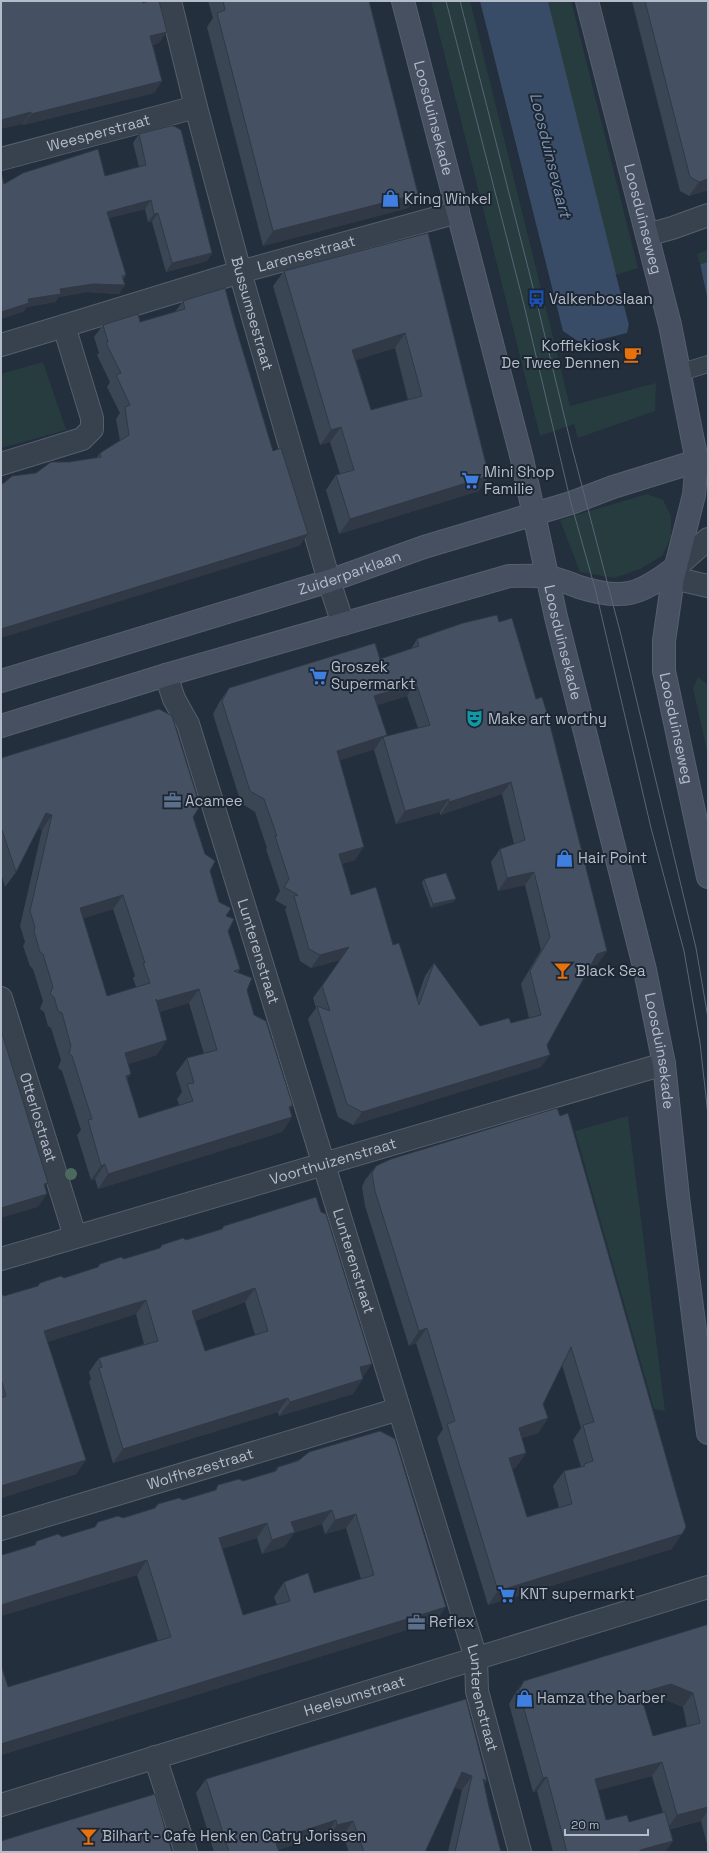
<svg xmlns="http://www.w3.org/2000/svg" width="709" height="1853" font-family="'Space Grotesk',sans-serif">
<rect width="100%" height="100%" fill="#242f3e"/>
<g fill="#263c3f">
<polygon points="431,1 470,1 570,406 656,383 655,411 578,438 574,424 540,436"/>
<polygon points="548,1 571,1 638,268 616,275"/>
<polygon points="708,250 708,262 700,265 697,254"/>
<polygon points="43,362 66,430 1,448 1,374"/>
<polygon points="647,494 663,500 671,516 671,537 662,556 640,569 614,578 580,572 560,520"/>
<polygon points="698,677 708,685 708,755 693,688"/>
<polygon points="628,1116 665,1411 654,1409 575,1131"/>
</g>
<polygon fill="#394c67" points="480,1 548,1 620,290 708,262 708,299 629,324 627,333 582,344 563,331"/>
<polygon fill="#242f3e" points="700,263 708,301 630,325 630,329 616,275 618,274 621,287"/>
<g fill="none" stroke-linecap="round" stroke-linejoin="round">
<defs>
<polyline id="service" points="679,373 708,364"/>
<g id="minor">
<path id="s1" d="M170 1 196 107 240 272 329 581 343 624"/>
<path id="s2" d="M1 159 196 107"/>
<polyline points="647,235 672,228 708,215"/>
<polyline points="1,345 64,326"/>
<path id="s3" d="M1 464 82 439 92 429V418L64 326 240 272 458 212"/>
<polyline points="673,578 708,586"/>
<path id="s4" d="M166 675 174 699 188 724 476 1658 477 1691 520 1852"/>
<path id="s5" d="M1 998 75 1236"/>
<path id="s6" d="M1 1259 664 1064"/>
<path id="s7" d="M1 1529 399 1409"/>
<polyline points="155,1757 186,1852"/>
<path id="s8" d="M1 1805 708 1587"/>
</g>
<polyline id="tertiary" points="676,567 708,539"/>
<g id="secondary">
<path id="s9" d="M403 1 522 459 556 617 645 970 664 1064 678 1197 708 1433"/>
<path id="s10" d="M587 1 670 325 697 461 694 495 673 578 664 641V671L708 877"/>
<path id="s11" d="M1 681 329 581 424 547 571 503 613 487 697 461"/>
<path d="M1 726 166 675 509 576C521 576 534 575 546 577 557 578 569 583 579 587 623 601 640 595 676 567"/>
</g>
</defs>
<use href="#service" stroke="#565f6c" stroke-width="18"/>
<use href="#minor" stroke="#565f6c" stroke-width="24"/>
<use href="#tertiary" stroke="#565f6c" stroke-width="24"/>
<use href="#secondary" stroke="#565f6c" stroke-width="24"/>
<use href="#service" stroke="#38414e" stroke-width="16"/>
<use href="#minor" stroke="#38414e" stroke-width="22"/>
<use href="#tertiary" stroke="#38414e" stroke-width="22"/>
<use href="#secondary" stroke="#465061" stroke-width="22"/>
<g stroke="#5a6575" stroke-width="1">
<polyline points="446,1 523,301 571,503 596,592 651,828 684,951 700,1043 708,1115"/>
<polyline points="460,1 536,299 571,444 621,635 696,948 708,1018"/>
</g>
</g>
<circle fill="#4b6a5d" cx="71" cy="1174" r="6"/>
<g fill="#3b4654" fill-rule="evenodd">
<polygon points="1,1 159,43 153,45 162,81 154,93 23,125"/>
<polygon points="208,1 369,1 418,194 408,208 263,246 207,27 213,18"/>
<polygon points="632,1 708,1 708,190 689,196 680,191"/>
<polygon points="139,134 212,253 207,261 166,272 152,222 148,222 145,209 109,218 126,275 123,279 119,294 87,292 59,297 55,302 27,307 23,312 4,184 105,176 139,167 133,143"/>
<path d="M428 233 479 491 339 534 326 490 336 475 340 474 330 442 320 445 273 286 284 271ZM395 348 408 400 371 410 356 360Z"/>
<polygon points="183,301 235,325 273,451 308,534 299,546 36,473 69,462 96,458 100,453 120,441 116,419 120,413 107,387 110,382 97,355 99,353 94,337 103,325 140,322 175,312"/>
<path d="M463 623 598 964 591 966 547 1045 541 1067 353 1125 338 1117 308 1019 316 1008 313 998 340 960 311 968 300 961 285 909 287 907 275 900 280 891 266 849 267 848 255 812 241 803 213 714 220 701 229 688 380 659 411 649 417 639ZM407 696 418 728 386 737 377 705ZM375 749 374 750 396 824 440 812V815L502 794 514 844 500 849 491 862 498 891 525 885 541 950 521 984 529 1018 511 1023 480 1026 434 963 425 976 417 999 393 945 351 895 342 864 355 860 340 760Z"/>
<path d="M1 758 193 817 219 902 226 916 228 931 240 969 238 972 247 990 254 1015 292 1106 290 1110 292 1117 282 1132 98 1189 95 1179 91 1180 77 1135 81 1130 62 1071 58 1068 61 1060 51 1028 48 1026 44 1012 40 1009 43 1001 33 969 30 966 23 946 25 942 20 926 42 830 38 828 16 872 5 887 1 873ZM113 909 135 976 133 978 136 987 107 996 83 918ZM189 1003 204 1054 187 1058 176 1073 182 1092 177 1099 179 1105 139 1118 127 1080 128 1064 157 1055 159 1012Z"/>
<polygon points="424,879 456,899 453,902 431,908 422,883"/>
<path d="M557 1108 672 1549 488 1605 437 1438 443 1429 416 1343 409 1346 365 1206 362 1187 365 1180 376 1166ZM562 1365 581 1428 573 1440 581 1467 564 1471 553 1486 559 1507 527 1517 512 1469 516 1467 526 1453 522 1438 538 1433 548 1418 543 1404Z"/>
<path d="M224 1226 363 1377 353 1394 279 1416 278 1412 113 1463 89 1382 91 1379 89 1372 99 1358 144 1344 136 1314 47 1342 86 1460 76 1474 1 1498V1294L4 1296 38 1286 40 1283 64 1278 160 1248 162 1245 186 1240 222 1229ZM245 1302 255 1335 205 1351 195 1321Z"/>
<path d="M380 1431 436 1621 1 1755V1665L8 1687 158 1641 137 1575 1 1616V1555H2L34 1546 37 1541 62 1537 95 1527 98 1522 123 1518 155 1508 158 1504 183 1500 215 1490 218 1485 243 1481 275 1471 278 1467ZM322 1524 325 1534 346 1528 361 1579 314 1593 284 1582 274 1597 277 1605 243 1615 222 1549 257 1538 262 1554 284 1547 294 1533Z"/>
<path d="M708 1626V1848L701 1821 670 1829 673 1841 665 1852H553L537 1791 533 1792 509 1704 514 1695 524 1681ZM661 1698 683 1707 687 1727 653 1736 643 1703ZM652 1776 663 1813 629 1822 606 1820 598 1790Z"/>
<polygon points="466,1699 484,1785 489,1807 501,1852 448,1852 462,1790 455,1787 425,1852 349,1852 343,1835 327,1840 326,1834 278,1850 279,1852 214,1852 196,1793 206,1779"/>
</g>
<g fill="#303945">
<polygon points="167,32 159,43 142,48 150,36"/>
<polygon points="162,81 154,93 23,125 31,114"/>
<polygon points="31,112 23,124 1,129 1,120"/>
<polygon points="708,179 708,190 689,196 699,182"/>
<polygon points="418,194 408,208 263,246 273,231"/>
<polygon points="151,200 145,209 101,220 107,212"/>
<polygon points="158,213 152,222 148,222 154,214"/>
<polygon points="212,253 207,261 166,272 172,263"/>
<polygon points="93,284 125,285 119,294 87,292 59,297 55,302 27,307 23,312 1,319 1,312 28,299 60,289"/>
<polygon points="405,333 395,348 342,364 352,350"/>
<polygon points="341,427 330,442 320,445 331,430"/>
<polygon points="489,476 479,491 339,534 350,519"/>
<polygon points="308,534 299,546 1,638 1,629"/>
<polygon points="416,683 407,696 365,709 374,696"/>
<polygon points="387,735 384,739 383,737 375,749 328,764 337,751"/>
<polygon points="511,782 502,794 440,815 449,802"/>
<polygon points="449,799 440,812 396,824 405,811"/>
<polygon points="46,813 52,815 42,830 35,827"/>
<polygon points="364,847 355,860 330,867 339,854"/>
<polygon points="534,872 525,885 498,891 507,878"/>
<polygon points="123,895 113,909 70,923 80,908"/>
<polygon points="456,899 453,902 431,908 433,904"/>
<polygon points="349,947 340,960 311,968 320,955"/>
<polygon points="607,951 598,964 589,967 597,954"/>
<polygon points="199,989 189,1003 146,1016 156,1001"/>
<polygon points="167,1040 157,1055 114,1068 125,1053"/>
<polygon points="550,1055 541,1067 353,1125 362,1112"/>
<polygon points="131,1074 121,1089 126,1076"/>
<polygon points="292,1106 282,1120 292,1117 282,1132 98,1189 108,1174"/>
<polygon points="105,1164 95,1179 91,1180 101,1166"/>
<polygon points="48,1183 39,1196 44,1184"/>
<polygon points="47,1194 38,1207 1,1218 1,1208"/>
<polygon points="255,1288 245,1302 182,1326 192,1311"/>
<polygon points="146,1300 136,1314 34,1346 44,1331"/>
<polygon points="427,1328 416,1343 409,1346 419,1331"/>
<polygon points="372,1364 362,1378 360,1367"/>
<polygon points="363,1379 353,1394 279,1416 290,1402"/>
<polygon points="288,1398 278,1412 113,1463 123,1449"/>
<polygon points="548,1418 538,1433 509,1442 519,1428"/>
<polygon points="526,1453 516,1467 498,1472 509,1458"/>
<polygon points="86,1460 76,1474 1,1498 1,1486"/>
<polygon points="332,1510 322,1524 294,1533 284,1547 262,1554 272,1540 291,1522"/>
<polygon points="356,1514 346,1528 325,1534 335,1520"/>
<polygon points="267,1523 257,1538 209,1553 219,1538"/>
<polygon points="682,1534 672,1549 488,1605 498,1591"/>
<polygon points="147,1560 137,1575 1,1616 1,1605"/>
<polygon points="446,1607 436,1621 1,1755 1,1744"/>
<polygon points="671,1684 693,1693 683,1707 661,1698 630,1707 640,1693"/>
<polygon points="662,1762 652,1776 585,1794 595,1779"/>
<polygon points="462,1772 472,1776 462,1790 452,1786"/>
<polygon points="547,1777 537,1791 533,1792 543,1778"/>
<polygon points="483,1779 487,1781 477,1795"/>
<polygon points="708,1807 708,1810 701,1821 667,1829 677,1815"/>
<polygon points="336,1820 326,1834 271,1852 275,1840"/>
<polygon points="353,1821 343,1835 327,1840 337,1825"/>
<polygon points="673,1841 665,1852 638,1852 640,1850"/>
</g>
<g fill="#455162" stroke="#303945" fill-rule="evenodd">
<polygon points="1,1 142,1 143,3 149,1 159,1 167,32 150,36 162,81 31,114 31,112 1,120"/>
<polygon points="223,1 369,1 418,194 273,231 217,13 225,10"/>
<polygon points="645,1 708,1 708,179 699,182 690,177"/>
<polygon points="170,126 174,126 181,130 212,253 172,263 158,213 154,214 151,200 107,212 126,275 122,276 125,285 93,284 60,289 61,294 28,299 29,303 1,312 1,175 2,175 4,184 23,173 98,149 105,176 146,165 139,134"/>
<path d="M428 233 489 476 350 519 336 475 354 470 341 427 331 430 284 271ZM405 333 422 396 371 410 352 350Z"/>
<polygon points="225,288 235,325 273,451 281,448 308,534 1,629 1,484 4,483 12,476 36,473 51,462 69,462 101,457 100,453 129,435 125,407 130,405 116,375 121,373 106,343 108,342 103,325 138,314 140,322 185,309 183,301"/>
<path d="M497 615 499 622 512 618 536 699 542 697 547 713 607 951 597 954 547 1045 550 1055 362 1112 347 1104 317 1006 330 1011 322 986 349 947 320 955 309 949 294 896 298 895 284 887 289 879 275 836H277L264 799 250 791 222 701 229 688 375 643 380 659 419 646 417 639 463 623ZM416 683 430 725 383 737 405 811 449 799V802L511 782 525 840 500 849 507 878 534 872 550 937 530 971 541 1015 511 1023 509 1018 480 1026 434 963 419 1005 399 943 393 945 376 887 351 895 339 854 364 847 337 751 387 735 374 696Z"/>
<path d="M159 709 172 716 200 806 193 817 205 854 215 861 210 871 219 902 231 908 226 916 234 919 228 931 240 969 234 971 252 978 247 990 254 1015 266 1021 292 1103V1106L289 1107 292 1117 108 1174 105 1164 101 1166 88 1120 92 1119 72 1056 69 1054 71 1046 62 1013 58 1011 54 997 50 994 53 987 43 954 40 952 34 931 35 927 30 911 52 815 46 813 16 872 2 830 1 831V758ZM123 895 145 963H143L150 983 107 996 80 908ZM199 989 217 1050 187 1058 194 1083 187 1084 193 1101 139 1118 126 1076 131 1074 125 1053 167 1040 156 999V1001Z"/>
<polygon points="446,873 456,899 433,904 424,879"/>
<polygon points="1,1030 48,1183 44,1184 47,1194 1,1208"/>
<path d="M557 1108 560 1116 568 1113 686 1527 682 1534 498 1591 447 1424 455 1421 427 1328 419 1331 375 1191 372 1173 376 1166 391 1159ZM571 1347 594 1422 583 1425 593 1461 584 1464 585 1466 564 1471 572 1504 527 1517 509 1458 526 1453 519 1428 548 1418 543 1404Z"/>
<path d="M316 1197 321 1212 326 1214 372 1364 360 1367 363 1379 290 1402 288 1398 123 1449 99 1368 102 1367 99 1358 158 1341 146 1300 44 1331 86 1460 1 1486V1398L6 1396 1 1379V1294L4 1296 38 1286 40 1283 61 1276 64 1278 98 1267 100 1264 121 1257 124 1259 160 1248 162 1245 183 1238 186 1240 222 1229 224 1226ZM255 1288 268 1331 205 1351 192 1311Z"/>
<path d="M380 1431 395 1439 446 1607 1 1744V1665L8 1687 171 1637 147 1560 1 1605V1555H2L35 1545 37 1541 58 1534 62 1537 95 1527 98 1522 118 1516 123 1518 155 1508 158 1504 179 1498 183 1500 216 1490 218 1485 239 1479 243 1481 276 1471 278 1467 298 1461 309 1452ZM332 1510 335 1520 356 1514 374 1575 314 1593 308 1573 284 1582 290 1601 243 1615 219 1538 267 1523 272 1540 295 1532 291 1522Z"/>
<path d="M706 1625 708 1626V1807L677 1815 662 1762 595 1779 606 1820 627 1815 629 1822 665 1812 673 1841 640 1850V1852H567L547 1777 543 1778 519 1690 524 1681ZM671 1684 693 1693 700 1723 653 1736 640 1693Z"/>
<polygon points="466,1699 487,1781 483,1779 489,1807 501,1852 455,1852 472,1776 462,1772 425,1852 364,1852 353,1821 337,1825 336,1820 275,1840 279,1852 229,1852 206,1779"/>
<polygon points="155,1794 172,1852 1,1852 1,1841"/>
</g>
<defs>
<symbol id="shop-bare" viewBox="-9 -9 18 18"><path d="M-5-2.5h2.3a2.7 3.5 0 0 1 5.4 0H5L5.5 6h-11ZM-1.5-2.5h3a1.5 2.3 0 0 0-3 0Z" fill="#3f7fe0" stroke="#1d2633" stroke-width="2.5" paint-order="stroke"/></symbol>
<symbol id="bus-bare" viewBox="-9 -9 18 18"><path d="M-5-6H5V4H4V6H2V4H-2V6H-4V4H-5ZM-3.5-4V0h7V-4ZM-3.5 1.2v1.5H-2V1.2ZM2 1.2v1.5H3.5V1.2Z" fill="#1a4fb4" stroke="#1d2633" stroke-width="2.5" paint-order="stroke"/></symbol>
<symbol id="cafe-bare" viewBox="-9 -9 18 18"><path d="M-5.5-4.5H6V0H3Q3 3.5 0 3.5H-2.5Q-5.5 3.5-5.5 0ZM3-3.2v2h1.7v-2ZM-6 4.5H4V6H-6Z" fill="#e8710a" stroke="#1d2633" stroke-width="2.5" paint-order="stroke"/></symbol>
<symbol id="supermarket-bare" viewBox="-9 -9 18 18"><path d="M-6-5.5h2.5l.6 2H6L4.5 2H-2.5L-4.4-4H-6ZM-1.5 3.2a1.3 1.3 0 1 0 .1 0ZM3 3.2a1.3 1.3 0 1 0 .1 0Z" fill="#3f7fe0" stroke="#1d2633" stroke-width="2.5" paint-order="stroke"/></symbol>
<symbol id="theatre-bare" viewBox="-9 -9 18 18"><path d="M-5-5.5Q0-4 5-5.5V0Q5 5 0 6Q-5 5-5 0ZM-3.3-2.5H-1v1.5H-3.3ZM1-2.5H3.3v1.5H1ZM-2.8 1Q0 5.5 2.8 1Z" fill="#0f9aa8" stroke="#1d2633" stroke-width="2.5" paint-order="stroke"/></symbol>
<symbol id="office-bare" viewBox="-9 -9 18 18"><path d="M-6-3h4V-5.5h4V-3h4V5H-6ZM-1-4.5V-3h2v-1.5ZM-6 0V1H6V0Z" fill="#5c6f8a" stroke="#1d2633" stroke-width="2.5" paint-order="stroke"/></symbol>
<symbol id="bar-bare" viewBox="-9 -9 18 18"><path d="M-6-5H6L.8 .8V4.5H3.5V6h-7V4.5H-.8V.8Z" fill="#e8710a" stroke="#1d2633" stroke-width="2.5" paint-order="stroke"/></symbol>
</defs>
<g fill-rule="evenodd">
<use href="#shop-bare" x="378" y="186" width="25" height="25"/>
<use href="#bus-bare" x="524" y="286" width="25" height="25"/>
<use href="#cafe-bare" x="620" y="342" width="25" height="25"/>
<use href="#supermarket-bare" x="458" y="468" width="25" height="25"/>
<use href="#supermarket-bare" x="306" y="664" width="25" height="25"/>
<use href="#theatre-bare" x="462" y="706" width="25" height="25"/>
<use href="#office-bare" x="160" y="788" width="25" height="25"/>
<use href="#shop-bare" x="552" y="846" width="25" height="25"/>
<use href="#bar-bare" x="550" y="958" width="25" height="25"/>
<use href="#supermarket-bare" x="494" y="1582" width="25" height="25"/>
<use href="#office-bare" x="404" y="1610" width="25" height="25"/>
<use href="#shop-bare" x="512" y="1686" width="25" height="25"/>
<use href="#bar-bare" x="76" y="1824" width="25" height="25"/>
</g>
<g text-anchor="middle" stroke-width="4" stroke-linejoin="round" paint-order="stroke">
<g font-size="15" fill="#b4bcc9" stroke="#1d2633">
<text dy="5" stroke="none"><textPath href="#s9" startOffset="121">Loosduinsekade</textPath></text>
<text dy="5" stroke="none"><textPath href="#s2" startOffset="101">Weesperstraat</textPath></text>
<text dy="5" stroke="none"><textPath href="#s10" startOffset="225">Loosduinseweg</textPath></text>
<text dy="5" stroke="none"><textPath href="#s3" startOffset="459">Larensestraat</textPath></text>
<text dy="5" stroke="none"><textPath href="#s1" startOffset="323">Bussumsestraat</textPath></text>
<text dy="5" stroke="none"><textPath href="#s11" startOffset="365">Zuiderparklaan</textPath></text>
<text dy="5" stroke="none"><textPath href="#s9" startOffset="661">Loosduinsekade</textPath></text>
<text dy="5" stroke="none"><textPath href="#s10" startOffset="745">Loosduinseweg</textPath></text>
<text dy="5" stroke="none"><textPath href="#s4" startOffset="292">Lunterenstraat</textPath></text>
<text dy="5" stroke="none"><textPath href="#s9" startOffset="1081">Loosduinsekade</textPath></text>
<text dy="5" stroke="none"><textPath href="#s5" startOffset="125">Otterlostraat</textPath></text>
<text dy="5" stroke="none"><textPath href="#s6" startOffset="346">Voorthuizenstraat</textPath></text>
<text dy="5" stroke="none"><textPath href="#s4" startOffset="616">Lunterenstraat</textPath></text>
<text dy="5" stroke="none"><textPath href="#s7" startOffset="208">Wolfhezestraat</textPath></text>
<text dy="5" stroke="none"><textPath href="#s8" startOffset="370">Heelsumstraat</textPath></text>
<text dy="5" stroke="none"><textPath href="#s4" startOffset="1072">Lunterenstraat</textPath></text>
</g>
<g font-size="15" fill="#b4bcc9" stroke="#1d2633" text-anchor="start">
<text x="404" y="204">Kring Winkel</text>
<text x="549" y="304">Valkenboslaan</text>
<text x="620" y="351" text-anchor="end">Koffiekiosk<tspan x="620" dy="17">De Twee Dennen</tspan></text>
<text x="484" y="477">Mini Shop<tspan x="484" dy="17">Familie</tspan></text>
<text x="331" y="672">Groszek<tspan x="331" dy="17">Supermarkt</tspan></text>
<text x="488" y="724">Make art worthy</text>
<text x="185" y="806">Acamee</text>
<text x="578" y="863">Hair Point</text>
<text x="576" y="976">Black Sea</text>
<text x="520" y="1599">KNT supermarkt</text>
<text x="429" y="1627">Reflex</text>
<text x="537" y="1703">Hamza the barber</text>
<text x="102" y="1841">Bilhart - Cafe Henk en Catry Jorissen</text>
</g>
<g font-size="16" font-style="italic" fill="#7c92b1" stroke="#1d2633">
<text transform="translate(551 155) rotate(76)" y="6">Loosduinsevaart</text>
</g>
</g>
<rect width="709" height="1853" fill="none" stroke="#b4bcc9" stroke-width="4"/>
<path d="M565 1829v6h83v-6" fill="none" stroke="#b4bcc9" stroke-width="2"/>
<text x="571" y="1829" font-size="12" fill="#b4bcc9" stroke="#1d2633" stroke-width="3" paint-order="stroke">20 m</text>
</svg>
